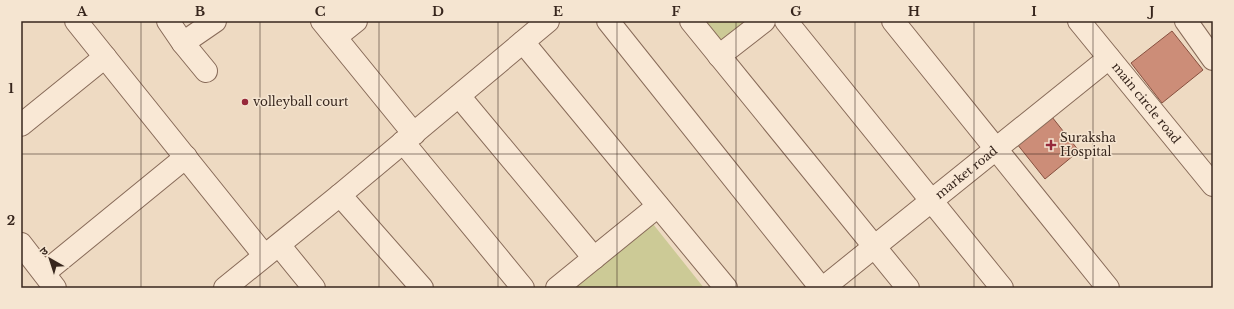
<svg xmlns="http://www.w3.org/2000/svg" width="1234" height="309" font-family="'Libre Baskerville','Noto Sans Devanagari',serif">
<rect width="100%" height="100%" fill="#eedac2"/>
<g fill="#ccca96">
<polygon points="704,21 747,21 722,42"/>
<polygon points="653,224 704,288 573,288"/>
</g>
<g fill="#cc8d78" stroke="#87503f">
<polygon points="1172,31 1203,70 1162,103 1131,63"/>
<polygon points="1052,117 1079,151 1045,179 1017,144"/>
</g>
<g fill="none" stroke-linecap="round" stroke-linejoin="round">
<defs>
<g id="minor">
<polyline points="76,21 264,255"/>
<polyline points="168,21 183,43 206,71"/>
<polyline points="322,21 414,134"/>
<polyline points="608,21 821,288"/>
<polyline points="691,21 908,288"/>
<polyline points="786,21 1002,288"/>
<polyline points="893,21 1108,288"/>
<path id="s1" d="M1079 21 1213 185"/>
<polyline points="1186,21 1213,59"/>
<polyline points="336,37 356,21"/>
<polyline points="523,42 726,288"/>
<polyline points="183,43 215,21"/>
<polyline points="719,56 764,21"/>
<polyline points="459,96 594,258"/>
<polyline points="21,125 105,57"/>
<polyline points="403,142 523,288"/>
<polyline points="340,195 422,288"/>
<polyline points="21,244 55,288"/>
<polyline points="279,245 314,288"/>
<polyline points="44,273 186,157"/>
<polyline points="225,288 340,195 548,21"/>
<polyline points="557,288 658,206"/>
<path id="s2" d="M823 288 1109 58"/>
</g>
</defs>
<use href="#minor" stroke="#886b59" stroke-width="24"/>
<use href="#minor" stroke="#f9e8d5" stroke-width="22"/>
</g>
<path fill="none" stroke="#37261d" stroke-width="1" stroke-opacity="0.55" d="M141 21V288M260 21V288M379 21V288M498 21V288M617 21V288M736 21V288M855 21V288M974 21V288M1093 21V288M21 154H1213"/>
<g fill="#97293b" stroke="#f5e5d1" stroke-width="1.5">
<circle cx="245" cy="102" r="4"/>
<path d="M1049 139h4v4h4v4h-4v4h-4v-4h-4v-4h4z"/>
</g>
<g text-anchor="middle" stroke-width="3" stroke-linejoin="round" paint-order="stroke">
<g font-size="12" fill="#37261d" stroke="#f5e5d1" text-anchor="start">
<text x="253" y="106">volleyball court</text>
<text x="1060" y="142">Suraksha<tspan x="1060" dy="14">Hospital</tspan></text>
</g>
<g font-size="12" fill="#37261d" stroke="#f5e5d1">
<text dy="4" stroke="none"><textPath href="#s1" startOffset="106">main circle road</textPath></text>
<text dy="4" stroke="none"><textPath href="#s2" startOffset="184">market road</textPath></text>
</g>
</g>
<rect width="1234" height="309" fill="none" stroke="#f5e5d1" stroke-width="44"/>
<g transform="translate(50 259) rotate(321)" stroke="#f5e5d1" stroke-width="3" paint-order="stroke">
<path d="M0-3L7 15L0 10L-7 15Z" fill="#37261d"/>
<text y="-6" font-size="11" font-weight="bold" text-anchor="middle" fill="#37261d">उ</text>
</g>
<rect x="22" y="22" width="1190" height="265" fill="none" stroke="#37261d" stroke-width="1.5"/>
<g font-size="13" text-anchor="middle" font-weight="bold" fill="#37261d">
<text x="82" y="16">A</text>
<text x="200" y="16">B</text>
<text x="320" y="16">C</text>
<text x="438" y="16">D</text>
<text x="558" y="16">E</text>
<text x="676" y="16">F</text>
<text x="796" y="16">G</text>
<text x="914" y="16">H</text>
<text x="1034" y="16">I</text>
<text x="1152" y="16">J</text>
<text x="11" y="93">1</text>
<text x="11" y="225">2</text>
</g>
</svg>
